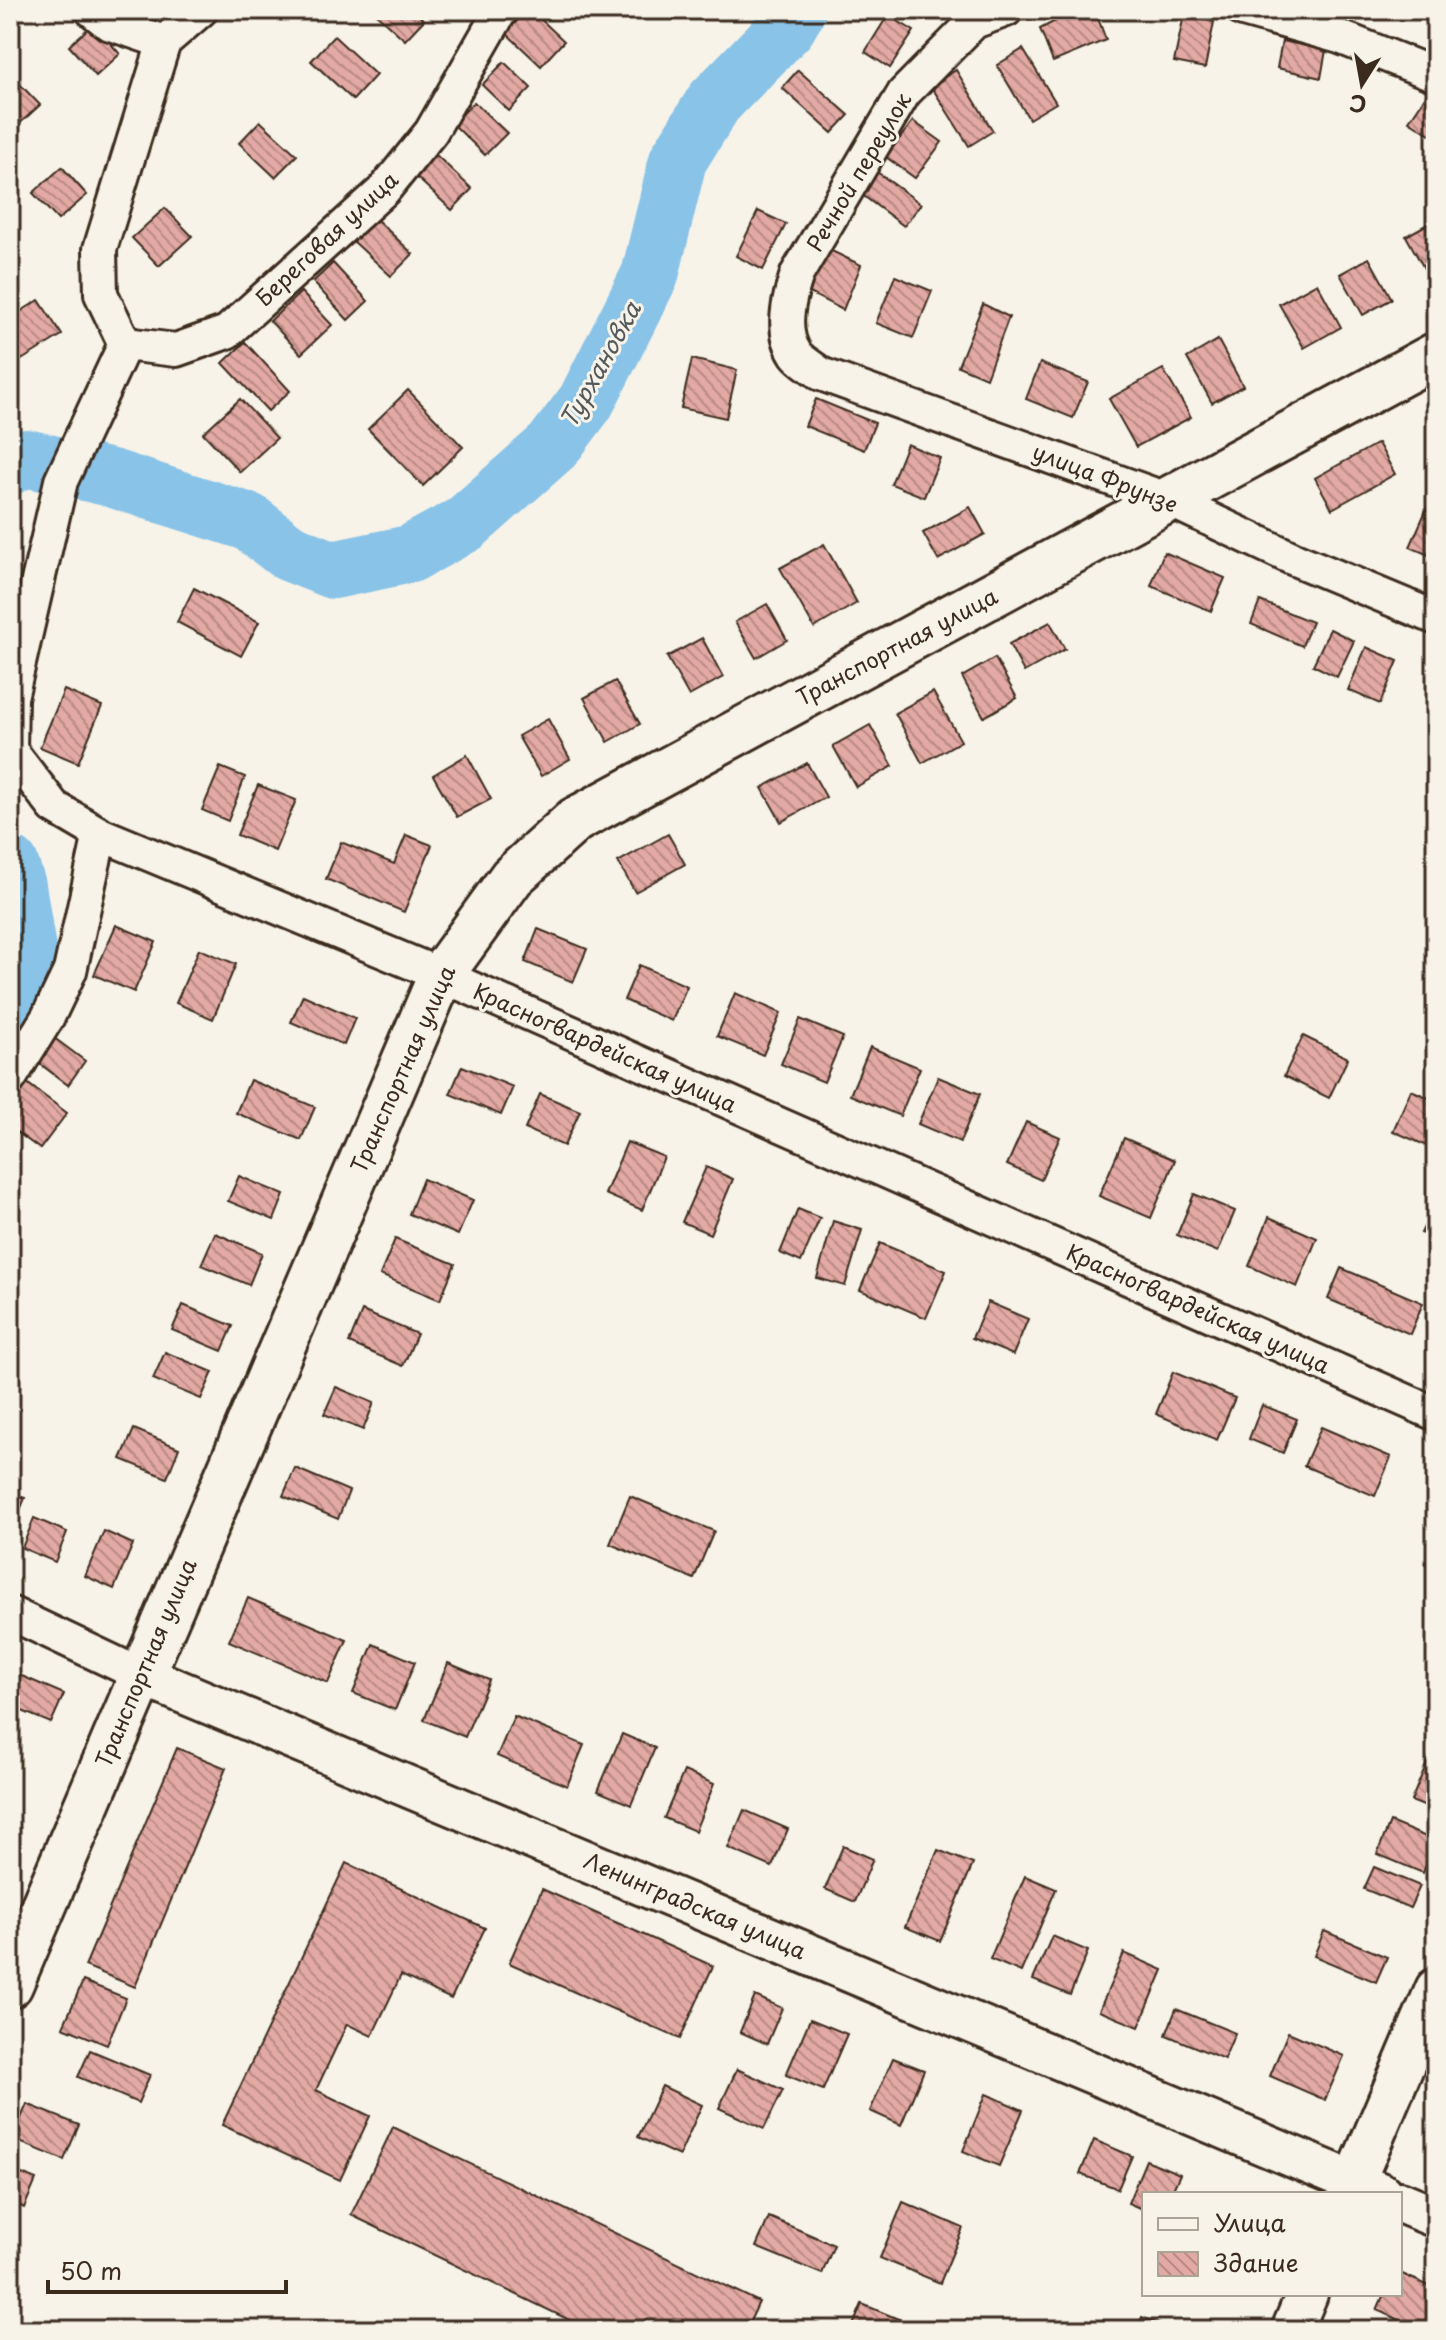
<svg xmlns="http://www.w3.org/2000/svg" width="1446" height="2340" font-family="'Playpen Sans',sans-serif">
<defs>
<pattern id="building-back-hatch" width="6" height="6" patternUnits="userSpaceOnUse" patternTransform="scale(2)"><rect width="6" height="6" fill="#e3a9a4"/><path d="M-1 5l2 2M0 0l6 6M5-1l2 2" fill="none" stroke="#b98a85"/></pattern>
</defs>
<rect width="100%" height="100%" fill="#f7f3e8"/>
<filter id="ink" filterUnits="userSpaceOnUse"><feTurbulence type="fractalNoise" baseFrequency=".0125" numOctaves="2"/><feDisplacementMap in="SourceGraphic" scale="16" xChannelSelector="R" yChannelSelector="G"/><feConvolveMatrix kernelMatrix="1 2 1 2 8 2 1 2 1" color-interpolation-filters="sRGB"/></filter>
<g filter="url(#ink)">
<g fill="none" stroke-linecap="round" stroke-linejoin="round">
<g stroke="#89c3e8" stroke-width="58">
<polyline points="10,466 26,458 111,478 249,522 288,552 333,570 410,554 465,524 553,446 586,402 650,275 678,160 714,102 787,27 797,10"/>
<polyline points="10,865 17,886 28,956 10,1000"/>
</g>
</g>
<g fill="url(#building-back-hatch)" stroke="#3b2a1e" stroke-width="2">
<polygon points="376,10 413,10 424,20 405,40 374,12"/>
<polygon points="527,10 531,10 564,41 541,66 506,33"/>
<polygon points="1076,10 1095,10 1106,40 1053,62 1040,29"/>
<polygon points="888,15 914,31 890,68 865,52"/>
<polygon points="1184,15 1214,22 1205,68 1174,62"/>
<polygon points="93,24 120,54 96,76 69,46"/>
<polygon points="334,36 376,75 353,100 311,61"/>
<polygon points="1282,41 1326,50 1321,78 1277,68"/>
<polygon points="1023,49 1056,103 1029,119 997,65"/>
<polygon points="504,62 531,88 509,111 482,85"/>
<polygon points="798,70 849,115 832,133 782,88"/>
<polygon points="956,70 993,131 969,146 931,86"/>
<polygon points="15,79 40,105 16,127 10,120 10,84"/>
<polygon points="1429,91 1436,95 1436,138 1409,121"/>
<polygon points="474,102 507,133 485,155 453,124"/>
<polygon points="260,121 297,155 275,177 239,143"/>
<polygon points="913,121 942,142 915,178 886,157"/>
<polygon points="435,154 472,189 452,210 415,176"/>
<polygon points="62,167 87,195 58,220 33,193"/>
<polygon points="877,172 921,204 904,226 861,194"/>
<polygon points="165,208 192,236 159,266 132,238"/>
<polygon points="758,211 786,224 763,270 736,256"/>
<polygon points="374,217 413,254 391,276 352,240"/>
<polygon points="1435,220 1436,275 1430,279 1406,236"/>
<polygon points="821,246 861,265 843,310 804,290"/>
<polygon points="1369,258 1392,299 1363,315 1340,274"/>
<polygon points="333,263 368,301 348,320 313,282"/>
<polygon points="895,276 932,291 913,338 876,323"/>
<polygon points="1317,283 1341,327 1304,348 1279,304"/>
<polygon points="301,292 332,325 301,354 270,321"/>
<polygon points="39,300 62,335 15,364 10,356 10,318"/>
<polygon points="983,304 1009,317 986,378 958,366"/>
<polygon points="1218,340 1243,386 1212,403 1187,358"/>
<polygon points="245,342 290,391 268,411 223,363"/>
<polygon points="692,359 737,370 726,418 681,408"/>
<polygon points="1040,363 1088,382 1073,418 1026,399"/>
<polygon points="1163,369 1191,417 1136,447 1109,399"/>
<polygon points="408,390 463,447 423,486 368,429"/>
<polygon points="240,399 277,438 240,472 203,433"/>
<polygon points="816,399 875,423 864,450 805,426"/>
<polygon points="1378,443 1395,474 1332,509 1315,478"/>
<polygon points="907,444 940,458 924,497 891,484"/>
<polygon points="1430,501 1436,504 1436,558 1410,547"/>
<polygon points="970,507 985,534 938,560 923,533"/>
<polygon points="824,544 857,603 814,628 780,568"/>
<polygon points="1164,552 1225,578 1211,611 1151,586"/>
<polygon points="194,588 259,622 241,656 177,622"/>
<polygon points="1260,601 1312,622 1302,646 1251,624"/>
<polygon points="767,604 787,640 756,658 735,622"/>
<polygon points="1050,622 1065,649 1024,672 1009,644"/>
<polygon points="1330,629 1354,641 1337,677 1313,665"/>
<polygon points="702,638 723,677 689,696 667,657"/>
<polygon points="1366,647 1398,661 1380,704 1348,690"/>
<polygon points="995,658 1017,698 984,717 962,677"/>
<polygon points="615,681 640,724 608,742 584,698"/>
<polygon points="64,690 102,706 78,763 40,747"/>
<polygon points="933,692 961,741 922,763 895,713"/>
<polygon points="548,719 570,759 541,776 518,736"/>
<polygon points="870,725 893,766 856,787 833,746"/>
<polygon points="467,755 491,799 457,817 433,775"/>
<polygon points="807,763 826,797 781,822 762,788"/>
<polygon points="220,767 245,777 228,821 202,810"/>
<polygon points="258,785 296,800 275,851 237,835"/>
<polygon points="668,834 685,864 635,892 618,862"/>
<polygon points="406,835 432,845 404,912 326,879 341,842 394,864"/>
<polygon points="116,925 156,942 134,992 94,975"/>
<polygon points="538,929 587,949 573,982 525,962"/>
<polygon points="199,949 236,964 213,1019 176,1003"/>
<polygon points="639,965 687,986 672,1021 624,1000"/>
<polygon points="735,993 781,1013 763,1055 717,1036"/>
<polygon points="303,995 355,1018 344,1045 291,1022"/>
<polygon points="800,1019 843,1037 824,1082 781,1064"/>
<polygon points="1303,1036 1348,1058 1329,1098 1284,1076"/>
<polygon points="53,1037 85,1061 68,1085 35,1060"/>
<polygon points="870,1047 920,1068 900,1116 850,1095"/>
<polygon points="462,1066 513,1087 501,1115 450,1094"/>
<polygon points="938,1077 980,1094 960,1142 918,1124"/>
<polygon points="250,1080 315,1107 301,1140 236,1113"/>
<polygon points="27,1083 67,1113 40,1149 10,1127 10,1107"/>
<polygon points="1411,1090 1436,1101 1436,1150 1393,1131"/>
<polygon points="540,1094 580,1111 564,1146 525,1129"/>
<polygon points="1026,1122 1060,1137 1041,1180 1007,1165"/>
<polygon points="1124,1138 1175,1160 1151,1218 1099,1196"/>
<polygon points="627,1142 664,1157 642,1210 605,1194"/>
<polygon points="706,1167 733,1179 710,1234 682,1222"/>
<polygon points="239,1176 284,1195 274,1220 228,1201"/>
<polygon points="423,1179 473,1200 458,1235 409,1214"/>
<polygon points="1194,1194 1235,1211 1218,1252 1177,1235"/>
<polygon points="1436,1203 1436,1240 1421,1233"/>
<polygon points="798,1209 820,1218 801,1262 780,1253"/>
<polygon points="1269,1217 1317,1238 1297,1287 1249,1266"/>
<polygon points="833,1221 862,1230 845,1286 817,1278"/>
<polygon points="215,1233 262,1253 249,1285 201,1265"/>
<polygon points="395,1239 455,1264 440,1300 380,1275"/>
<polygon points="880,1243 946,1271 926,1318 860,1290"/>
<polygon points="1341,1268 1423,1303 1410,1334 1328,1299"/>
<polygon points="988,1302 1028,1319 1013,1355 972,1338"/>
<polygon points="183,1305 233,1326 222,1351 172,1330"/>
<polygon points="362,1311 417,1334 403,1366 349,1343"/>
<polygon points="165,1352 213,1372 201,1399 153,1379"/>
<polygon points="1173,1372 1235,1398 1217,1440 1156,1414"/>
<polygon points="336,1387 374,1403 363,1430 324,1414"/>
<polygon points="1262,1405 1297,1419 1283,1453 1249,1439"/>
<polygon points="1321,1427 1391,1457 1375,1496 1304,1466"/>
<polygon points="134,1429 179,1448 167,1478 121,1459"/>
<polygon points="295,1468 349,1491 338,1519 283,1496"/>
<polygon points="10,1492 25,1498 10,1534"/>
<polygon points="630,1496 714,1531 694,1579 610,1544"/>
<polygon points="34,1518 67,1532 55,1562 22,1548"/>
<polygon points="104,1531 133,1544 114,1589 85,1576"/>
<polygon points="248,1598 347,1640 328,1683 229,1641"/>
<polygon points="373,1644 415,1662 395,1710 353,1693"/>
<polygon points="448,1663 489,1680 465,1737 424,1720"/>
<polygon points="10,1671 64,1694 51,1723 10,1706"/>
<polygon points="514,1716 584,1745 567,1786 497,1756"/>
<polygon points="622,1734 655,1748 631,1805 598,1791"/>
<polygon points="177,1748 226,1768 135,1987 85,1966"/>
<polygon points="1429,1758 1436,1761 1436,1811 1411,1801"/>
<polygon points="684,1771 714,1784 695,1831 664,1818"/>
<polygon points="744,1810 788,1829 772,1867 728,1848"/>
<polygon points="1390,1822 1436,1841 1423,1873 1377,1854"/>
<polygon points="843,1846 873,1859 855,1902 825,1889"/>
<polygon points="938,1850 973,1864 940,1941 905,1927"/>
<polygon points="346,1863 485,1928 451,1999 401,1975 372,2036 347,2024 316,2090 370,2116 340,2180 222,2125"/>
<polygon points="1374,1867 1420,1886 1410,1908 1364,1889"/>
<polygon points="1025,1876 1056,1889 1021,1972 990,1959"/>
<polygon points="542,1889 713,1966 680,2039 509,1963"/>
<polygon points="1324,1931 1387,1957 1376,1982 1314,1956"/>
<polygon points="1052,1936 1088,1951 1070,1995 1033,1980"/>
<polygon points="1124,1953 1163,1970 1139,2027 1099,2011"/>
<polygon points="83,1981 126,1998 107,2045 63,2027"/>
<polygon points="755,1996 782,2008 767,2044 740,2032"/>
<polygon points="1176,2009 1235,2033 1224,2059 1166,2035"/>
<polygon points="810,2019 847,2034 823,2090 786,2075"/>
<polygon points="1288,2032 1344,2056 1325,2100 1270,2076"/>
<polygon points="90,2050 150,2075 138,2103 78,2077"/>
<polygon points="893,2058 924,2070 901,2125 870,2111"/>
<polygon points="737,2069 783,2090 764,2129 719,2108"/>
<polygon points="662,2086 702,2105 679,2156 638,2137"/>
<polygon points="986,2094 1023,2110 999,2166 963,2151"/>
<polygon points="27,2104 79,2125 64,2160 12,2139"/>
<polygon points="393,2127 759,2302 746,2330 590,2330 351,2215"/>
<polygon points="1094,2140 1132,2156 1118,2189 1080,2174"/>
<polygon points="1146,2160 1180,2174 1171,2194 1144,2194 1144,2210 1128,2203"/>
<polygon points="10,2169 36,2180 24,2208 10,2201"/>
<polygon points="903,2202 963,2228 940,2283 880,2258"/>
<polygon points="769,2217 834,2245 822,2274 756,2247"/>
<polygon points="1400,2273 1436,2289 1436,2312 1428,2330 1420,2330 1377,2310 1384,2294 1400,2294"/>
<polygon points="862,2304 918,2327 917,2330 851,2330"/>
<polygon points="1142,2317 1173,2330 1136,2330"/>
</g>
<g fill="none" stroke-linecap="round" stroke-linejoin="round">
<defs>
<g id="minor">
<polyline points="92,10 108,23 164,42"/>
<path d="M1006 10 974 22 904 93 797 274C789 298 780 331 796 354 801 361 814 368 821 374L1169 500 1292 558 1436 618"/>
<polyline points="1243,10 1340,37 1436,75"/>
<polyline points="164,42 201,10"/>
<polyline points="125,344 61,481 11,698 10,750 54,807 100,834 441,975 1436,1414"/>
<polyline points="125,344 176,350 227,332 384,190 431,132 501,10"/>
<polyline points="125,344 101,294 100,249 164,42"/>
<polyline points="10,1078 48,1017 70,971 100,834"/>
<polyline points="10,1613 141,1675"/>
</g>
<g id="tertiary">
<polyline points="141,1675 1382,2194"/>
<polyline points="1349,2194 1436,1989"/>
<polyline points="1400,2202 1436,2217"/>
<polyline points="1292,2330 1307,2294"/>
</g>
<polyline id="primary" points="10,1985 441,975 512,877 575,820 1436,355"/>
</defs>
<use href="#minor" stroke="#3b2a1e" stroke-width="38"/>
<use href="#tertiary" stroke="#3b2a1e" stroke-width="46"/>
<use href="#primary" stroke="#3b2a1e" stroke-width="50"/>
<use href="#minor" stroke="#f7f3e8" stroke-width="32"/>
<use href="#tertiary" stroke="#f7f3e8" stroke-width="40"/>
<use href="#primary" stroke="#f7f3e8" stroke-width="44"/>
</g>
</g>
<g text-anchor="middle" stroke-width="6" stroke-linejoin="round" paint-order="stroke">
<g font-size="22" fill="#3b2a1e" stroke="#f7f3e8">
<text transform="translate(859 172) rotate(-59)" y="8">Речной переулок</text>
<text transform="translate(327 239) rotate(-43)" y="8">Береговая улица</text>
<text transform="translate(1105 478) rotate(21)" y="8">улица Фрунзе</text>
<text transform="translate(897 647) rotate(-28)" y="8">Транспортная улица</text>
<text transform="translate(605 1048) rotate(24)" y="8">Красногвардейская улица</text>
<text transform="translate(403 1069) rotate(-66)" y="8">Транспортная улица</text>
<text transform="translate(1198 1309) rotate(24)" y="8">Красногвардейская улица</text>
<text transform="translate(146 1663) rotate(-67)" y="8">Транспортная улица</text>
<text transform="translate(695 1906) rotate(23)" y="8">Ленинградская улица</text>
</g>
<g font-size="24" font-style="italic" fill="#52585b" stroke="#f7f3e8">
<text transform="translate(601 365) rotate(-61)" y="8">Турхановка</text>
</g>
</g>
<rect width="1446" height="2340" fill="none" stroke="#f7f3e8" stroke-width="40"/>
<rect x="20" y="20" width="1406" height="2300" fill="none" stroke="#3b2a1e" stroke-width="3" filter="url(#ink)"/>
<rect x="1142" y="2192" width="260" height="104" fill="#f7f3e8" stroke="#aca397" stroke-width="2"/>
<rect x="1158" y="2218" width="40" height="12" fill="#f7f3e8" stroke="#aca397" stroke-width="2"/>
<text x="1214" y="2232" font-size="24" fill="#3b2a1e">Улица</text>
<rect x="1158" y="2252" width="40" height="24" fill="url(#building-back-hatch)" stroke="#aca397" stroke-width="2"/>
<text x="1214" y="2272" font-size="24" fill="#3b2a1e">Здание</text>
<g transform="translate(1362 84) rotate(191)" stroke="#f7f3e8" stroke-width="6" paint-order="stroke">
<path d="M0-6L14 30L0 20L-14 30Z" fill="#3b2a1e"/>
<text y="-12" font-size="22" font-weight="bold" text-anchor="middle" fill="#3b2a1e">С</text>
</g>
<path d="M48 2280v12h238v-12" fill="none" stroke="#3b2a1e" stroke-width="4"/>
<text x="60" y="2280" font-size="24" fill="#3b2a1e" stroke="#f7f3e8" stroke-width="6" paint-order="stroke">50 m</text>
</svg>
